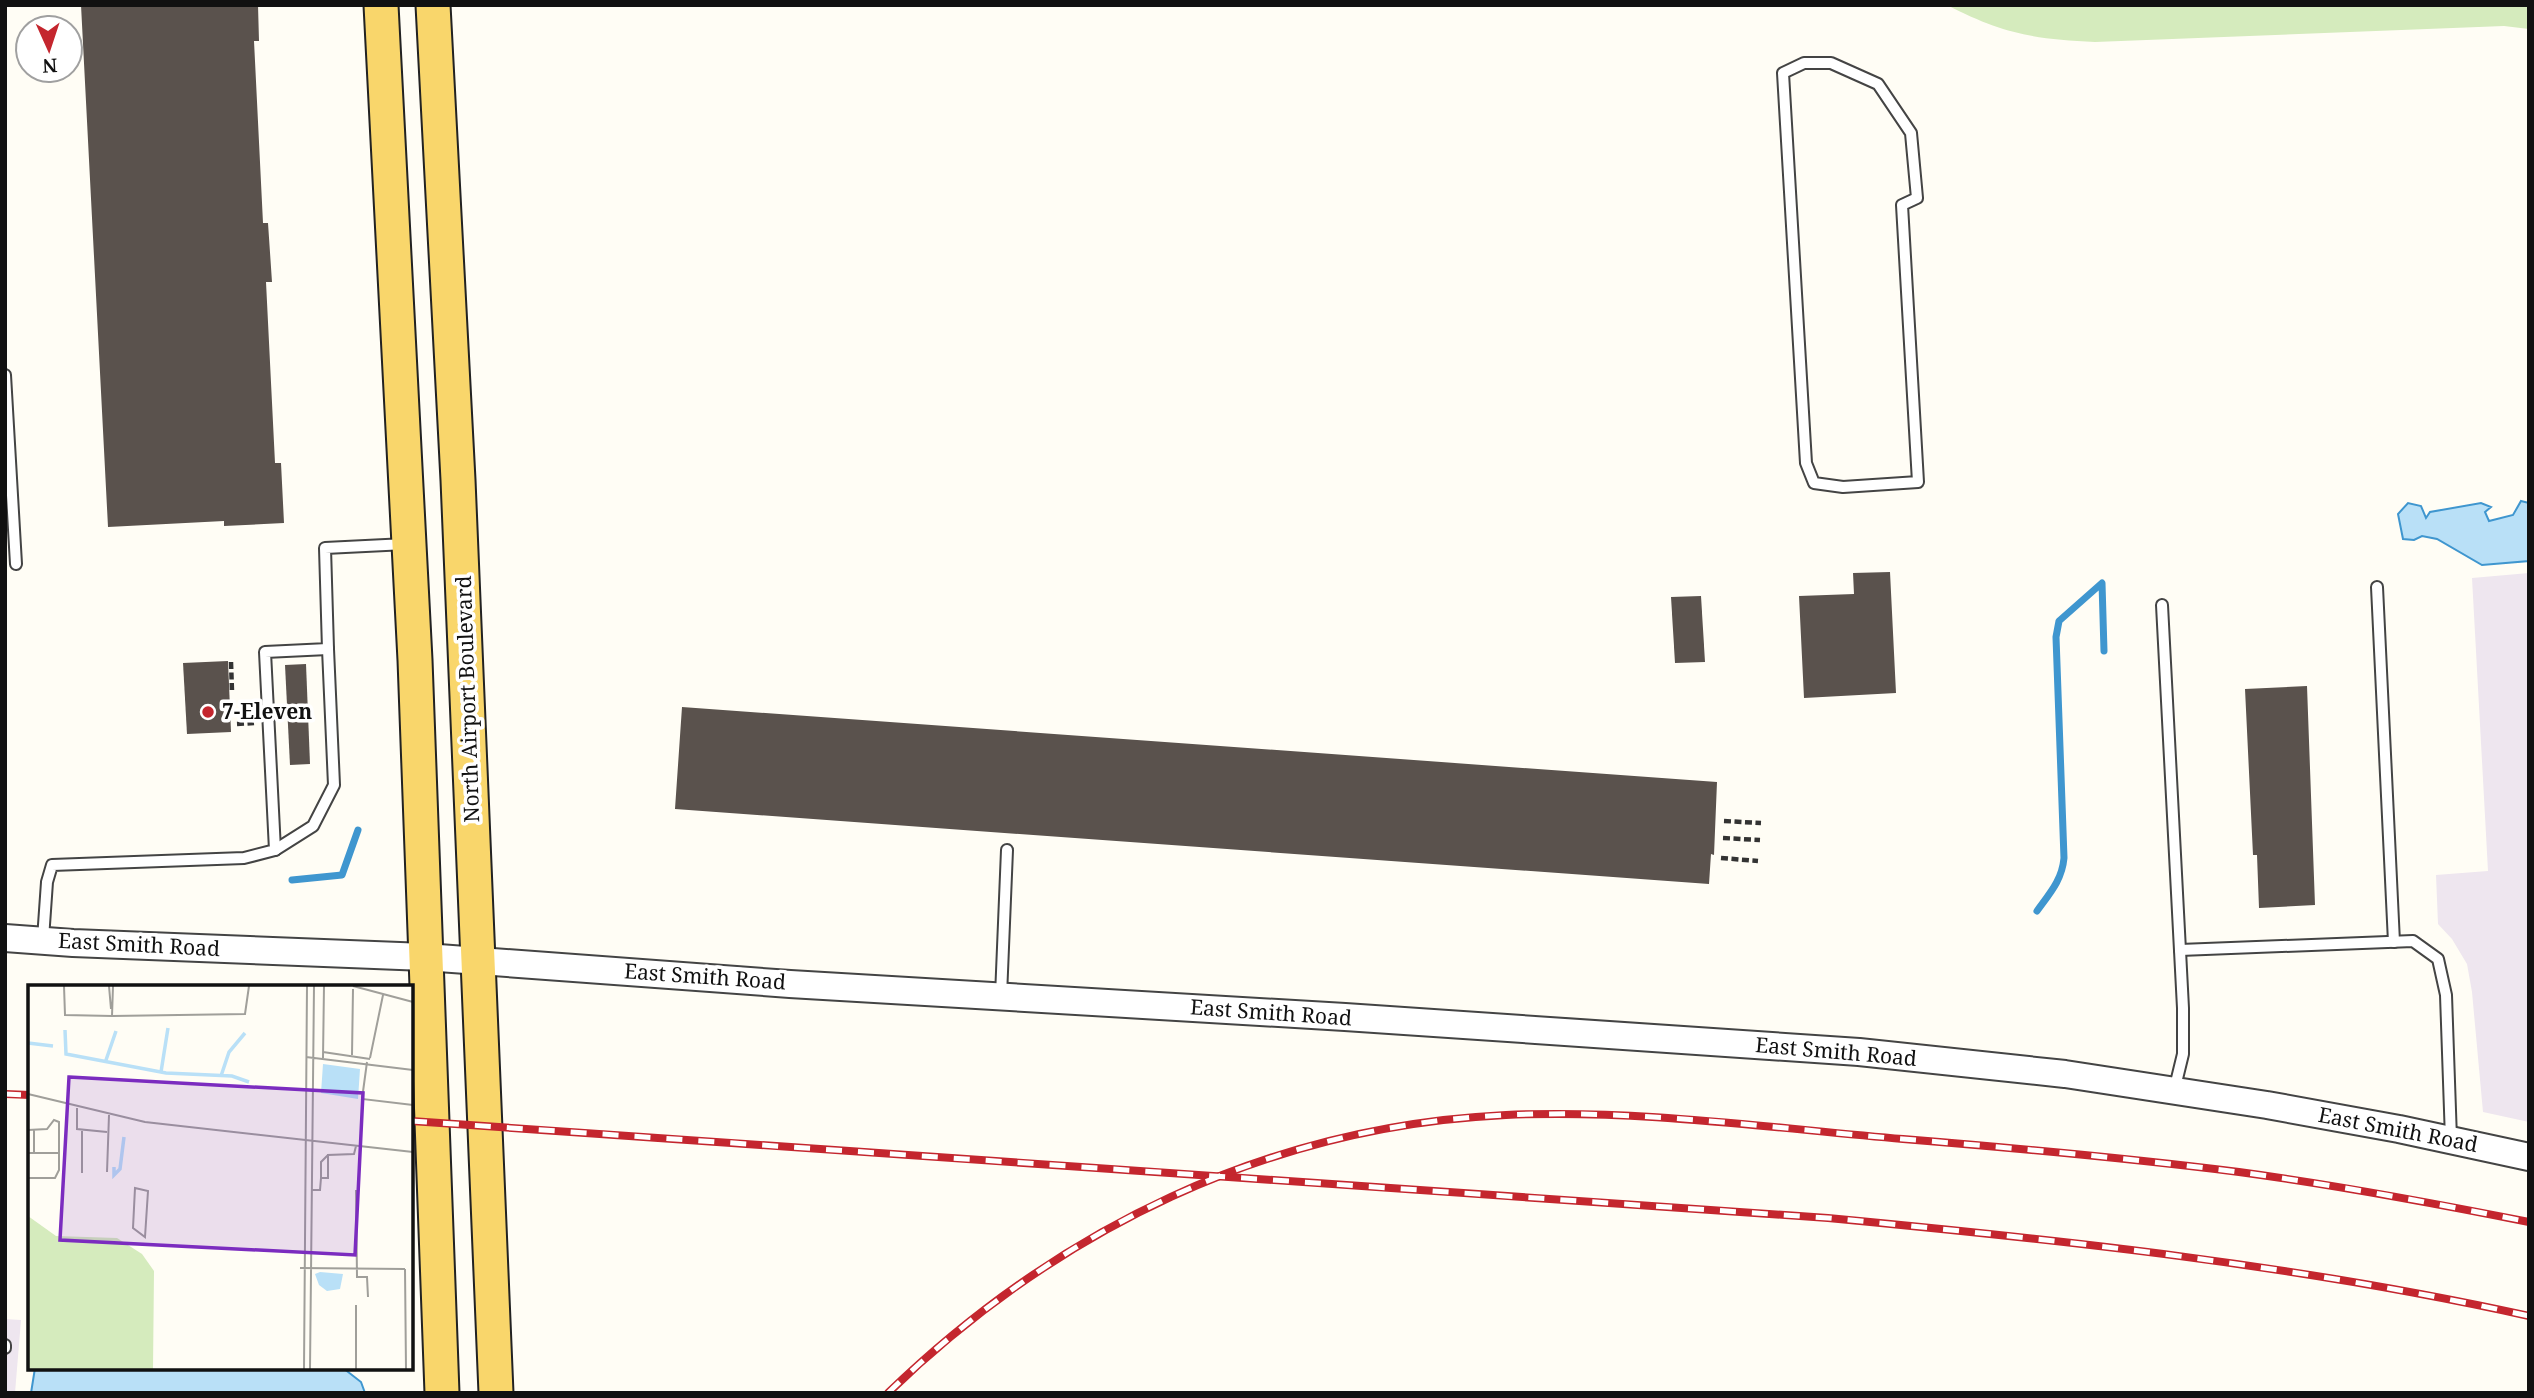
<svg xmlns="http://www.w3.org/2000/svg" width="2534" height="1398" font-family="'Noto Serif',serif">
<rect width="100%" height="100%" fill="#fffdf5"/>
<g fill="#eee6ef">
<polygon points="2529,573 2529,1122 2483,1112 2472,992 2467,964 2452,939 2438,924 2436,875 2488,871 2472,578"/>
<polygon points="5,1319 21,1320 15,1393 5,1393"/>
</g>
<path fill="#d5ebbd" d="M1947 5H2529V29L2504 26 2095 42C2034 39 2003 34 1947 5Z"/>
<g fill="#b9e0f7" stroke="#3f96cf" stroke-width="2">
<polygon points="2521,501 2529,503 2529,561 2482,565 2437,539 2422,536 2414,540 2403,539 2398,514 2408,503 2421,506 2426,518 2430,512 2481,503 2491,507 2485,512 2489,521 2513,515"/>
<polygon points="35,1368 343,1368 361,1382 365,1393 31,1393"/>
</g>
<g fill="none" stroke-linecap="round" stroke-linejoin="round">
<g stroke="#3f96cf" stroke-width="7">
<polyline points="292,880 342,875 358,830"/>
<path d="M2037 911C2050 893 2062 880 2064 858L2056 637 2059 621 2102 583 2104 651"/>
</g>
</g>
<g fill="#5a524d">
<polygon points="81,5 258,5 259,41 254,41 263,223 268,223 272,282 266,282 275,463 281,463 284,523 224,526 224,521 108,527"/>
<polygon points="1890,572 1896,693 1804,698 1799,596 1854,594 1853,573"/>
<polygon points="1701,596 1705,662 1675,663 1671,597"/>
<polygon points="228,661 231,732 187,734 183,663"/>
<polygon points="306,664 310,764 290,765 285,665"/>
<polygon points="2307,686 2315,905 2259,908 2257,855 2253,855 2245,689"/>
<polygon points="682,707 1717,782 1714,855 1711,854 1709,884 675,809"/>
</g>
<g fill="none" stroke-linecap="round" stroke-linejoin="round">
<defs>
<g id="service">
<polygon points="1804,63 1831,63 1878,84 1911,133 1917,198 1902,205 1918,482 1843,487 1814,483 1806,463 1783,73"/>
<polyline points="5,375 16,564"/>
<polyline points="2377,587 2394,942"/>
<polyline points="2162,605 2183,1008 2183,1054 2174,1091"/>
<polyline points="275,850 313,826 334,785 328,649"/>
<polyline points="43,939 47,882 52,865 244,858 275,850 265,652 328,649 325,548 406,544"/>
<polyline points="2180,950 2413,941 2438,959 2446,995 2451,1139"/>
<polyline points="1001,996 1007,850"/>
<polyline points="5,1345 5,1348"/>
</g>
<polyline id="tertiary" points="5,938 73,943 425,957 790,984 1345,1017 1859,1052 2065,1074 2267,1105 2399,1129 2529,1157"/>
<g id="primary">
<polyline points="381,5 415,660 442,1393"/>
<polyline points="433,5 458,480 496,1393"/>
</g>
</defs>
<use href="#service" stroke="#444" stroke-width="14"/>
<use href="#tertiary" stroke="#444" stroke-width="30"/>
<use href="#primary" stroke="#222" stroke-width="37"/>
<g stroke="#333" stroke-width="4.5" stroke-dasharray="7 3.5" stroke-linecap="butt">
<polyline points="231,662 232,691"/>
<polyline points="237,724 254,723"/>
<polyline points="1724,821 1761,823"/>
<polyline points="1723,838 1760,840"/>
<polyline points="1721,858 1758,861"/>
</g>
<use href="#service" stroke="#fff" stroke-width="10"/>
<use href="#tertiary" stroke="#fff" stroke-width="26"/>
<use href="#primary" stroke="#f9d66b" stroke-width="33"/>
<defs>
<g id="rail">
<polyline points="5,1094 30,1095"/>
<path d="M411 1121 1828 1218C2062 1240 2298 1265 2529 1316"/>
<path d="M888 1393C1058 1229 1268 1126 1506 1115 1638 1109 1771 1128 1903 1139 2015 1148 2127 1158 2239 1172 2336 1185 2433 1203 2529 1222"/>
</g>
</defs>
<use href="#rail" stroke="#c4262e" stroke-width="8"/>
<use href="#rail" stroke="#fff" stroke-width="5" stroke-dasharray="16" stroke-linecap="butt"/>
</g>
<circle fill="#c4262e" stroke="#fff" stroke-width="2.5" cx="208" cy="712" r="7"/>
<g text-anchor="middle" stroke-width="7" stroke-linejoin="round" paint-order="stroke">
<g font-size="21" fill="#111" stroke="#fff">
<text transform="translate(468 699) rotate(-92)" y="7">North Airport Boulevard</text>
<text transform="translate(139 945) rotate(3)" y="7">East Smith Road</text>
<text transform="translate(705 977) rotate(4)" y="7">East Smith Road</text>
<text transform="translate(1271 1013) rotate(4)" y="7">East Smith Road</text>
<text transform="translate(1836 1052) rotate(5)" y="7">East Smith Road</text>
<text transform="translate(2398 1130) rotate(11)" y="7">East Smith Road</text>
</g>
<g font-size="21" font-weight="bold" fill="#111" stroke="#fff" text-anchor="start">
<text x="222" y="719">7-Eleven</text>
</g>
</g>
<g transform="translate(28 985)">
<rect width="385" height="385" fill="#fffdf5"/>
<path d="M0 231 28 251 89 253 114 269 126 286 125 384H0Z" fill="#d5ebbd"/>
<path d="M295 79 332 84 330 114 293 108ZM292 287 315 289 312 304 299 306 291 300 287 289Z" fill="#b9e0f7"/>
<path fill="none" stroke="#b9e0f7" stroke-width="3.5" d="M37 45 38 69 138 88 204 91 221 97M0 58 25 61M77 78 88 46M133 87 140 43M193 91 201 67 217 48M86 182V190L92 184 96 152"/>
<path fill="none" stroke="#a09f9a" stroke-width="2" d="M36 1 37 30 84 31 85 1M81 1 83 24M325 1 385 17M84 31 217 29 221 1M295 67 342 74M324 70 325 4M278 72 385 85M295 73 296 1M342 73 355 10M339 77 334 114 385 120M0 109 117 137 385 167M49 123V144L79 147M0 145 19 144 26 135 31 137V185L27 193H0M0 168H31M6 168V145M79 187 81 130M54 188V146M293 193V177L300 170M107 203 120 206 117 252 105 243ZM283 205H292L293 193H300V170L326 169 328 161M328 205 329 292H339L340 312M272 283 377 284M377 284 378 384M276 384 279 1M282 384 286 1M328 384V320"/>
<path fill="#7b2cbf" fill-opacity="0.15" stroke="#7b2cbf" stroke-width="3.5" d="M41 92 335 108 327 270 32 255Z"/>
<rect width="385" height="385" fill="none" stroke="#111" stroke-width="3.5"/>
</g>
<rect width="2534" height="1398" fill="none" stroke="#111111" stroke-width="14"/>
<g transform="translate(49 49) rotate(177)"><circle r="33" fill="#ffffff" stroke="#a0a0a0" stroke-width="2"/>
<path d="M0-5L12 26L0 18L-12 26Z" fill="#c4262e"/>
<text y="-10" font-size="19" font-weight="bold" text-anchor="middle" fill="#111111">N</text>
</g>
</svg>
